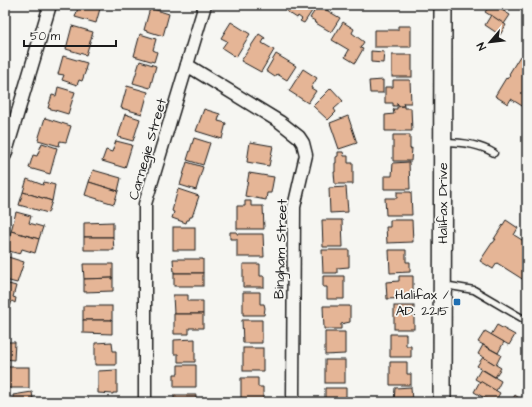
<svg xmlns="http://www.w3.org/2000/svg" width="532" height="407" font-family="'Architects Daughter',sans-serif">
<rect width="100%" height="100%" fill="#f6f6f2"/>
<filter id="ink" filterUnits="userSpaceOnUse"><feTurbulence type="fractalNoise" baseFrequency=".025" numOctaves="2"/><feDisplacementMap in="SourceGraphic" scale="8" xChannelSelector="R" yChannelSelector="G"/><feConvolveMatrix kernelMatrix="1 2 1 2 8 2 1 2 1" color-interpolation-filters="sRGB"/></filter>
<g filter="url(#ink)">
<g fill="#e5b596" stroke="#1c1c1c">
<polygon points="79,5 101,5 96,23 75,17"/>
<polygon points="289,5 316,5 304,23 300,21 302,19 298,16 297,18 286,11 286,9"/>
<polygon points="490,5 494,5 510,15 504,24 485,12"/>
<polygon points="494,5 508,5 504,11"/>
<polygon points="317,7 322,10 323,8 340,18 331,32 314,22 315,21 310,18"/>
<polygon points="150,8 169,14 163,36 144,30"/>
<polygon points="491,15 506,25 500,35 485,25"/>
<polygon points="231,22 250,34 236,57 222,48 227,41 221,38"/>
<polygon points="343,22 354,29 352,33 364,42 360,48 363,49 355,63 345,57 349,50 332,40"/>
<polygon points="72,26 93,32 86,55 66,49"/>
<polygon points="398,26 411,26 411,47 374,47 374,30 398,30"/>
<polygon points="140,34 156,39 153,50 157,52 154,62 134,56"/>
<polygon points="259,34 265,38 262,43 274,50 261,72 241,61"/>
<polygon points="371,51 384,52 383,63 371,62"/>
<polygon points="276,54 296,66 287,80 277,74 275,77 266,71"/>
<rect x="392" y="55" width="20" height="22"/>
<polygon points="63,56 87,63 85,70 86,70 82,81 79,80 77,85 62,80 64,75 58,74"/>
<polygon points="520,56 527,61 527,109 511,99 508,104 495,96 506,78 507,79 510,75 509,74"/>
<polygon points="140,61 156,66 150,88 133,83"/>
<polygon points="303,69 317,78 311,88 316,91 308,103 289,91"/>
<polygon points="383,80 383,93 370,93 369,81"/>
<polygon points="393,80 410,80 411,103 403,103 404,106 398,106 397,103 397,106 393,106 393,103 385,103 385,87 393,87"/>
<polygon points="127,86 148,92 142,114 121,108"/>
<polygon points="58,87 75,92 68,114 48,108 52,95 56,96"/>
<polygon points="331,88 343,101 334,109 336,112 328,120 313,106"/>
<polygon points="404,106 404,108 411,108 412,131 385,131 385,115 394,114 393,109 397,109 397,107"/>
<polygon points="204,109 220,114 218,121 226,123 222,139 196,131"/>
<polygon points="125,114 140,119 133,141 118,137"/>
<polygon points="348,116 357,143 339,149 330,123"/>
<polygon points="45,118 71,126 66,142 60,141 59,146 38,140"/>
<polygon points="393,135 410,135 410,149 412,148 411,161 393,161"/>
<polygon points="194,138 210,143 203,165 187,160"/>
<polygon points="116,141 132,145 125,168 102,161 106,150 112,152"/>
<polygon points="250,142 273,146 269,166 247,162"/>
<polygon points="42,143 57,148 50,174 29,168 33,155 37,156"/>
<polygon points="338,152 343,152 344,156 348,156 348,163 353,163 353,184 335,184 334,172 335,172 335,163 336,163 336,157 338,156"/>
<polygon points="187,162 203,167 196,190 180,185"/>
<polygon points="409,162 410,189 384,189 384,176 392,176 393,163"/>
<polygon points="93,170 121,178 118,191 89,182"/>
<polygon points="249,173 274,177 271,193 267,193 266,200 245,196"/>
<polygon points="27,179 43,185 44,182 55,185 52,201 23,192"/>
<polygon points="89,182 118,191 114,204 85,195"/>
<polygon points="346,187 348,212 330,213 329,188"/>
<polygon points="178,189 199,196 192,217 190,217 189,220 187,220 186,223 172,218 174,212 172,211"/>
<polygon points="23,192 52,201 48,213 19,205"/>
<polygon points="397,192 411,192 412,215 386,215 385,198 397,198"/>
<polygon points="245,201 251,201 251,206 263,206 264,229 237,229 237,206 245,206"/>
<polygon points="16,212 31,216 29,223 43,227 39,239 11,231"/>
<polygon points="322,220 342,220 343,247 323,247"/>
<polygon points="390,220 412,220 413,242 387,243 386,227 390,227"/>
<polygon points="506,220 518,228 514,235 527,243 527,282 497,263 493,269 480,261 492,243 493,243 496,239 494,239"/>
<polygon points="113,222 113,237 84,237 84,223"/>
<rect x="173" y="227" width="22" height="23"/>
<polygon points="11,231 39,239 35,253 22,249 20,254 5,250"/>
<polygon points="230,232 237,232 237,234 263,234 264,257 237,257 237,239 230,239"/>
<polygon points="84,237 113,237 114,250 84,250"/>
<polygon points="322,250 349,250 349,267 337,268 337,273 323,273"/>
<polygon points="389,250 406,250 406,262 410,262 410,272 390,273"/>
<polygon points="5,256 24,262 17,283 5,280"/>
<polygon points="173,259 203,259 203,273 174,273"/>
<polygon points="83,264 113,264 113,278 84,279"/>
<polygon points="243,264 260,264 260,276 264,276 264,287 243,287"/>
<rect x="174" y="273" width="29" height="13"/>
<polygon points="323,276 344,276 344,299 327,299 327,287 323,287"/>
<polygon points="399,276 413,276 413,298 387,299 386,282 399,281"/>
<polygon points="113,278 113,291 84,292 84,279"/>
<polygon points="5,283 16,286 13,297 16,298 15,303 12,301 10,307 5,306"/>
<polygon points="243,292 260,292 260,304 264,304 265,308 264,315 243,315"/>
<polygon points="173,295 188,295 188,301 203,301 203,314 174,314"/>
<rect x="83" y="306" width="29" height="14"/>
<polygon points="323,306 350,306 350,322 341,324 341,329 324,329"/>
<rect x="394" y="306" width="20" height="23"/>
<polygon points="174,314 203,314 203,328 189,328 189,334 174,334"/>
<polygon points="83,320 112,320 112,334 83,333"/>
<polygon points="242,320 262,320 262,343 243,343"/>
<polygon points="497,325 515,335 509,345 491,335"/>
<polygon points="485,331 504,342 498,353 478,342"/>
<polygon points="325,332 345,332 345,354 325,355"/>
<polygon points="390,334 406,334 406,346 411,346 411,357 390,357"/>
<polygon points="195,339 195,362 178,362 178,354 174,354 174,340"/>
<polygon points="5,342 15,342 14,360 5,359"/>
<polygon points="112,342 113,351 116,351 116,365 95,365 95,343"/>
<polygon points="483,345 501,355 496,365 478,354"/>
<rect x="243" y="348" width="20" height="23"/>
<polygon points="483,357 501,368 495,377 477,366"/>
<rect x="325" y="360" width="20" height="23"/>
<polygon points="390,362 407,362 407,374 411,374 411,385 390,385"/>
<polygon points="178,365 196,365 196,387 174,387 174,374 178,374"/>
<rect x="6" y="367" width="23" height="21"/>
<polygon points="481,369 501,381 496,391 475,379"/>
<polygon points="117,370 117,393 113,393 113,394 98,393 98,371"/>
<polygon points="241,378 258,378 258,387 263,387 263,401 241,401"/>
<polygon points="480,381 500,393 495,402 492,402 474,392"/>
<polygon points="411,387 412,402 394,402 395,388"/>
<polygon points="325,388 346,388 346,402 330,402 330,399 325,399"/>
<polygon points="32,392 33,399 35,399 36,402 14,402 13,395"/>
<rect x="174" y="395" width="22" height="7"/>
<polygon points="515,395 524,402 511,402"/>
<rect x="98" y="401" width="19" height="1"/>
</g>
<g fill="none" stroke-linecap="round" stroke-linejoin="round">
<defs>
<g id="lane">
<path d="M444 142C461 142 479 144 494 153"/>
<polyline points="444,285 474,290 527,321"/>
</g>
<g id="street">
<polyline points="187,65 280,122 299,137 303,143 306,155 294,207 293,402"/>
<polyline points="5,155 50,5"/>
<polyline points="145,402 145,204 205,5"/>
</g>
<polyline id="secondary" points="442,402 443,5"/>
</defs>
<use href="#lane" stroke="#1c1c1c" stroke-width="9"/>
<use href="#street" stroke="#1c1c1c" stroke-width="15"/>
<use href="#secondary" stroke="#1c1c1c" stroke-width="20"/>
<use href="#lane" stroke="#f6f6f2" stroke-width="6"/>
<use href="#street" stroke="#f6f6f2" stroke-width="12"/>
<use href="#secondary" stroke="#f6f6f2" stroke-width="17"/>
</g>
</g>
<rect fill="#1f6fb2" stroke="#f6f6f2" stroke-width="1.5" x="453" y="298" width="8" height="8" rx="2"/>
<g text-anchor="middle" stroke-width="3.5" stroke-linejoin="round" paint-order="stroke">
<g font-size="14" fill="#1c1c1c" stroke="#f6f6f2">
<text transform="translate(147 149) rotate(-74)" y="5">Carnegie Street</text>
<text transform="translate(442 203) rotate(-90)" y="5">Halifax Drive</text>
<text transform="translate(280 249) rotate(-88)" y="5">Bingham Street</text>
</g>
<g font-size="14" fill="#1c1c1c" stroke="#f6f6f2" text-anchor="end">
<text x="449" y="299">Halifax /<tspan x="449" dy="16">AD. 2215</tspan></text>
</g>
</g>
<rect width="532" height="407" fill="none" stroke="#f6f6f2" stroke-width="20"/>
<rect x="10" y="10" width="512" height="387" fill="none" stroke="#1c1c1c" stroke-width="1.5" filter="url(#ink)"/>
<g transform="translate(490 42) rotate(242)" stroke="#f6f6f2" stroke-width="3" paint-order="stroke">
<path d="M0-3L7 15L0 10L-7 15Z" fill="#1c1c1c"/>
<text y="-6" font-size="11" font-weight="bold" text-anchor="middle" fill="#1c1c1c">N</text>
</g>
<path d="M24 40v6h92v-6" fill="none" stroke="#1c1c1c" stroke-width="2"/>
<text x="30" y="40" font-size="12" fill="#1c1c1c" stroke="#f6f6f2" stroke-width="3" paint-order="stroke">50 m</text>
</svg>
